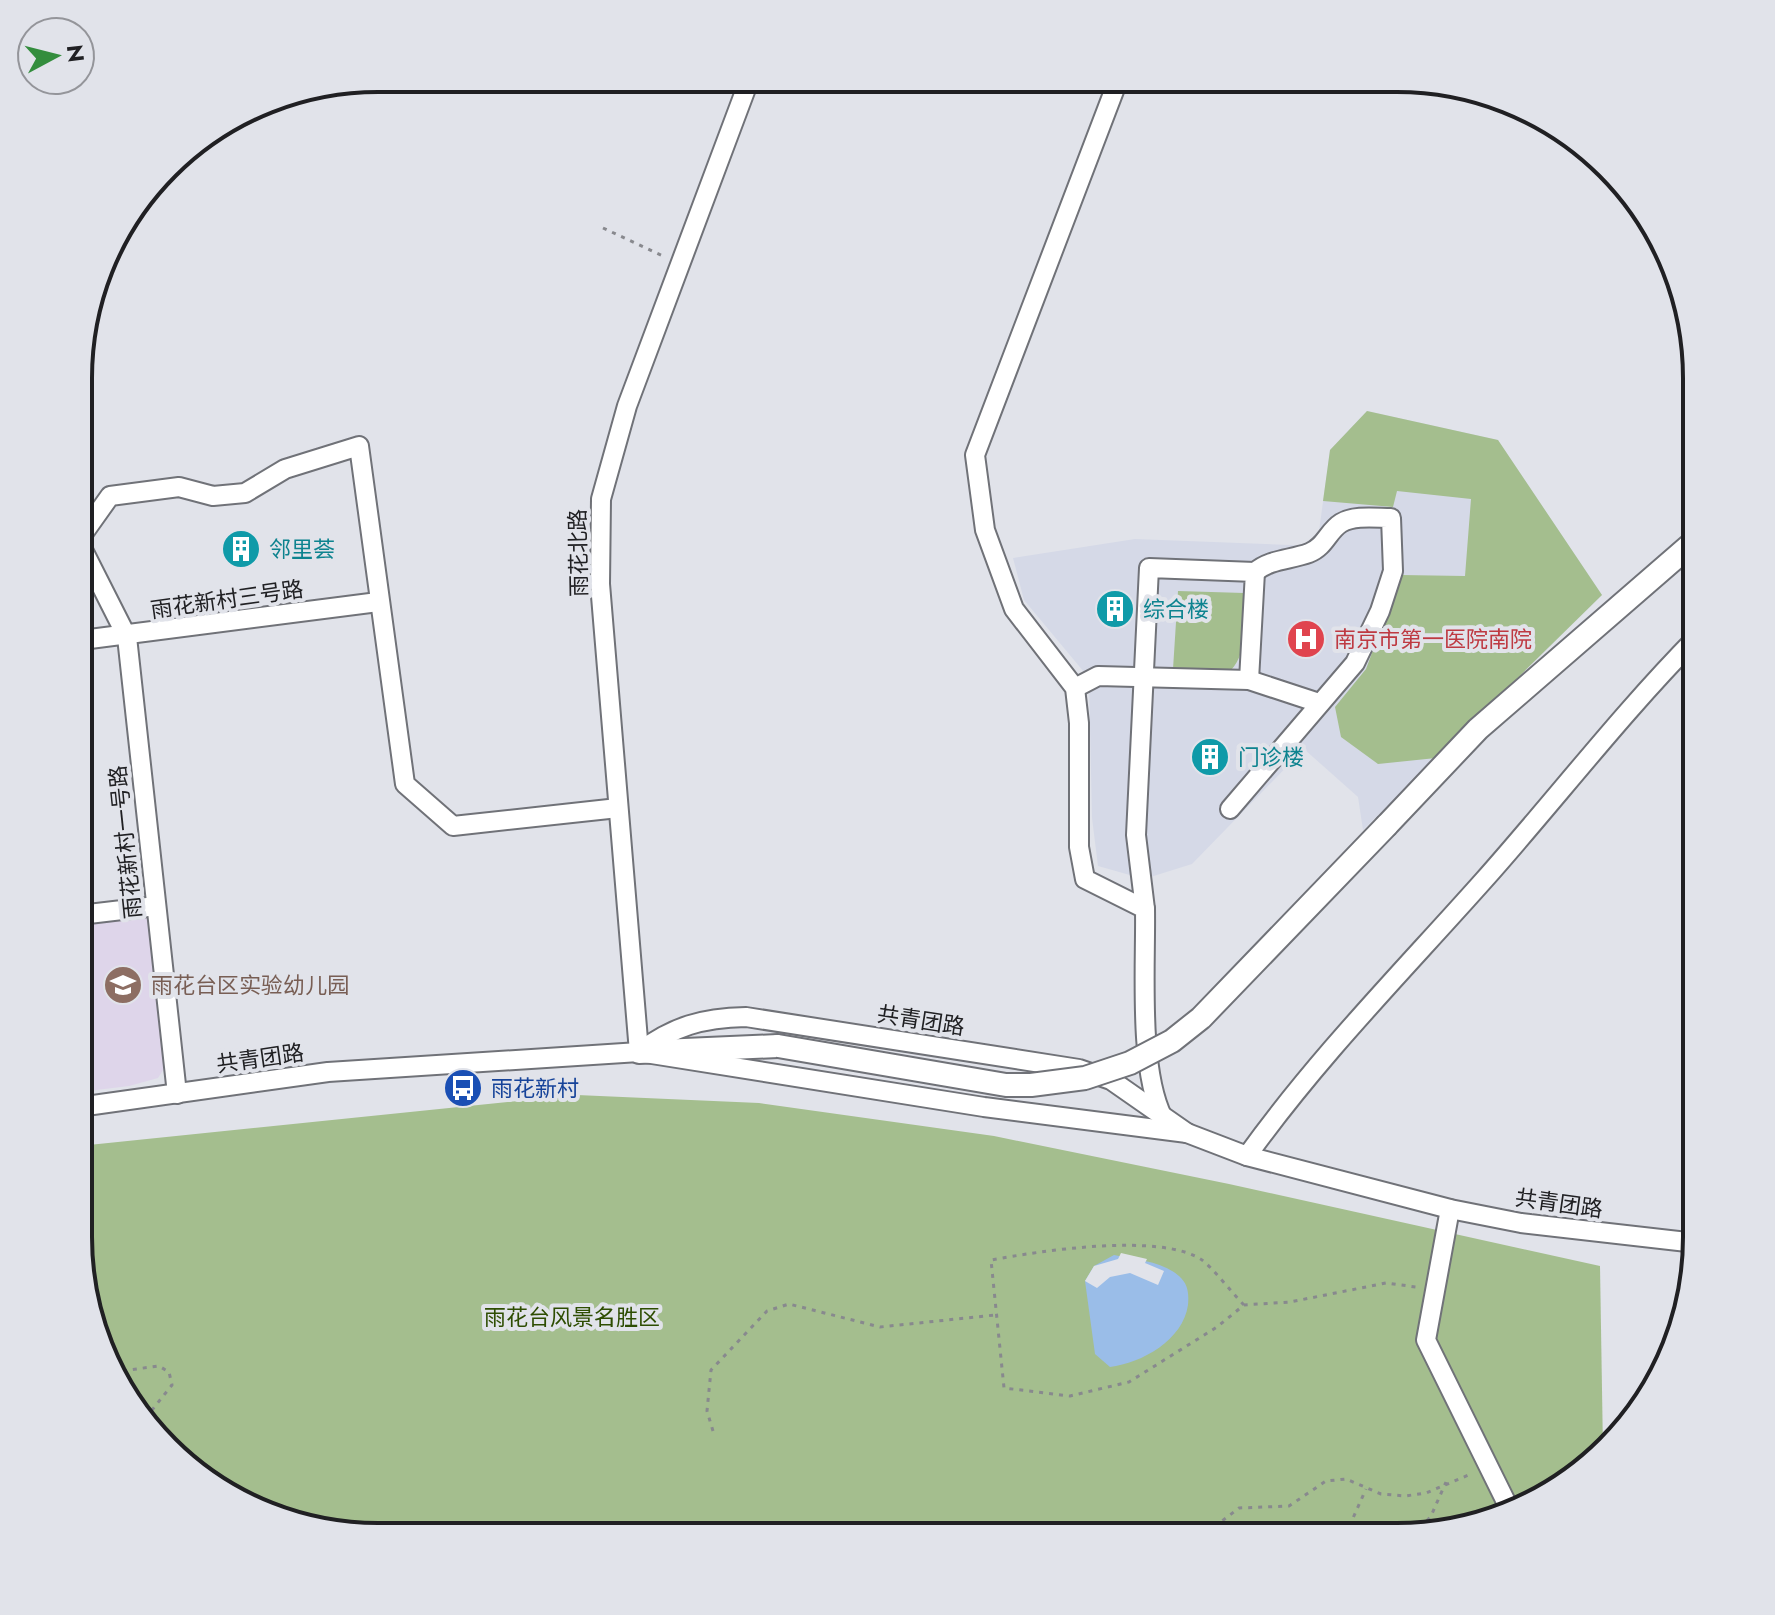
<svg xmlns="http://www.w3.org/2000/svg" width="1775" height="1615" font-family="Jost,'Noto Sans SC',sans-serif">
<rect width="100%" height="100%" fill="#e1e3ea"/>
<polygon fill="#d5d9e7" points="1367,411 1498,440 1602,595 1363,830 1358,797 1304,749 1192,864 1144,879 1098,866 1092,818 1089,678 1024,600 1013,558 1135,539 1317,546 1330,450"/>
<polygon fill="#ded5ea" points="156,906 173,1054 158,1078 129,1086 80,1092 80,915"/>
<g fill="#a4be8e">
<polygon points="1367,411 1498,440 1602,595 1436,758 1378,764 1341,737 1335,707 1366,669 1401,575 1465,576 1471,499 1397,491 1393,507 1323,501 1330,450"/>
<path d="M1178 591 1244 593C1243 618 1249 652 1231 670L1173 669Z"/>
<polygon points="577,1095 759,1103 994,1136 1229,1184 1600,1266 1603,1451 1595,1462 1511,1514 1416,1536 378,1537 246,1506 153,1435 101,1351 79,1256 79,1146"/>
</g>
<path fill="#9abde8" d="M1114 1255C1136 1260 1162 1261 1179 1276 1188 1284 1189 1293 1188 1305 1183 1340 1142 1363 1110 1367L1095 1354 1085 1281 1094 1266Z"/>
<polygon fill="#e1e3ea" points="1121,1253 1147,1259 1145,1263 1164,1271 1158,1285 1130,1273 1110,1277 1097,1288 1085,1281 1094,1266 1118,1259"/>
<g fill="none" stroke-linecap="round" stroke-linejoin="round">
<defs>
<g id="minor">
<path d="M1109 78 1117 83 975 455 985 530 1014 609 1075 688 1079 723V847L1085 879 1145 909C1146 966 1138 1068 1163 1118"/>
<polyline points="83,534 110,496 179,487 213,496 245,493 285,469 359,446 405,784 453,826 618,808"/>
<polyline points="82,548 127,637 177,1094"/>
<polyline points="82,640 378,602"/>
<polyline points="1075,688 1098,676 1249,680 1319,703"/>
<path d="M1230 809 1355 663 1380 611 1393 571 1391 518C1376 518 1354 515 1341 523 1328 531 1325 547 1309 553 1290 560 1270 559 1255 572"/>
<polyline points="1145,909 1136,835 1149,568 1255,572 1249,680"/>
<polyline points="80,915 156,906"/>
<path d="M639 1052C674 1026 702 1018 746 1017L1079 1069 1111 1080 1187 1133 1247 1156 1450 1209 1521 1223 1696 1243"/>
<polyline points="639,1052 600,584 601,499 627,406 750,78"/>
<polyline points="79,1107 328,1072 639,1052 984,1107 1187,1133"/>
<path d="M1247 1156C1318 1057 1403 971 1484 880 1556 799 1621 714 1697 637"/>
<polyline points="1450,1209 1426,1340 1512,1514"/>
</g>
<g id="major">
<polyline points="1387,825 1478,729 1696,540"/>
<polyline points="639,1052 778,1046"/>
</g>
</defs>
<use href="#minor" stroke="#707278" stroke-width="22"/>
<use href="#major" stroke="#707278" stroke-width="26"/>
<g stroke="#88898e" stroke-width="3" stroke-dasharray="4 6" stroke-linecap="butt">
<polyline points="672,87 724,92"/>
<polyline points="603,228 665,257"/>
<path d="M1244 1305C1233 1294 1211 1266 1202 1260 1161 1232 1040 1251 991 1260L1004 1388 1070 1396 1129 1382 1217 1327 1244 1305 1290 1302 1386 1283 1416 1287"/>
<polyline points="113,1372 159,1366 169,1372 172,1385 144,1420"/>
<polyline points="713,1431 707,1411 711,1370 767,1311 789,1304 880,1327 995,1315"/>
<polyline points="1350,1536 1349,1527 1366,1489"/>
<polyline points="1414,1536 1431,1516 1446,1482"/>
<polyline points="1211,1537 1222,1521 1239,1508 1289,1506 1326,1481 1346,1479 1381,1494 1405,1496 1426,1493 1471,1474"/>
</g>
<use href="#minor" stroke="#fff" stroke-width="18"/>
<use href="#major" stroke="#fff" stroke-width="22"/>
<defs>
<polyline id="major-bridge" points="778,1046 1006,1085 1031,1085 1085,1078 1130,1063 1172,1041 1201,1018 1387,825"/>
</defs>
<use href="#major-bridge" stroke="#707278" stroke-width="26" stroke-linecap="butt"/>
<use href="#major-bridge" stroke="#fff" stroke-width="22"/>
</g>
<defs>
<symbol id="building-disc" viewBox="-11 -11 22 22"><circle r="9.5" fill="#0f9aa8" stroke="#e1e3ea"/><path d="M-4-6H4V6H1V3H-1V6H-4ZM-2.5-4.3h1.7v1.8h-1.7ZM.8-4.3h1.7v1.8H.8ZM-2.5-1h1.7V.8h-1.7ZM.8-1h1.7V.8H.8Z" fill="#fff"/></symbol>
<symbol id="hospital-disc" viewBox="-11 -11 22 22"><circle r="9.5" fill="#e0444e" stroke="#e1e3ea"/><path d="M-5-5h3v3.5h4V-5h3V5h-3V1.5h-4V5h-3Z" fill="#fff"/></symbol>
<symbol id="school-disc" viewBox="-11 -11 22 22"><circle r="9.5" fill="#8d6e63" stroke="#e1e3ea"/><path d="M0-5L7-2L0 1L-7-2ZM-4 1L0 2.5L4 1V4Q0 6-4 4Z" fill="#fff"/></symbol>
<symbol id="bus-disc" viewBox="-11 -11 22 22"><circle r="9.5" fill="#1a4fb4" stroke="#e1e3ea"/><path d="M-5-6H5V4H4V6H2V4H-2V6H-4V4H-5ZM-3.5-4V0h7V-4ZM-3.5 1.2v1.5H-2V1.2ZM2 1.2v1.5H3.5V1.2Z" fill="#fff"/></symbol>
</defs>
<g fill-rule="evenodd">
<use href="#building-disc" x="219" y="527" width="44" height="44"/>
<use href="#building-disc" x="1093" y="587" width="44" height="44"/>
<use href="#hospital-disc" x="1284" y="617" width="44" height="44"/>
<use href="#building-disc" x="1188" y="735" width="44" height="44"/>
<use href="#school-disc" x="101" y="963" width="44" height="44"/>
<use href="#bus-disc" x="441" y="1066" width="44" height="44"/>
</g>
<g text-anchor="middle" stroke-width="8" stroke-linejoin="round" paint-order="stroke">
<g font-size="22" fill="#0d838f" stroke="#e1e3ea" text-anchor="start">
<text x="269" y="557">邻里荟</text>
<text x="1143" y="617">综合楼</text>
<text x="1238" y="765">门诊楼</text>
</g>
<g font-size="22" fill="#202023" stroke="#e1e3ea">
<text transform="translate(578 553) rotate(-91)" y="8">雨花北路</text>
<text transform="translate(227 599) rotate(-8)" y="8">雨花新村三号路</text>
<text transform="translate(125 842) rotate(-96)" y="8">雨花新村一号路</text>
<text transform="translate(921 1020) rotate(9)" y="8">共青团路</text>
<text transform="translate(260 1058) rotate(-8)" y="8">共青团路</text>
<text transform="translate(1559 1203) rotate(8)" y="8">共青团路</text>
</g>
<g font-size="22" fill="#be3a42" stroke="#e1e3ea" text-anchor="start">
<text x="1334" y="647">南京市第一医院南院</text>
</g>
<g font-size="22" fill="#785e54" stroke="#e1e3ea" text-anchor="start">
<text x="151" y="993">雨花台区实验幼儿园</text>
</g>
<g font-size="22" fill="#164399" stroke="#e1e3ea" text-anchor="start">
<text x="491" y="1096">雨花新村</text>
</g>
<g font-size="22" fill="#2e4d02" stroke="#e1e3ea">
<text x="572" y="1325">雨花台风景名胜区</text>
</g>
</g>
<path d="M0 0H1775V1615H0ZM378 92H1397A286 286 0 0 1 1683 378V1237A286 286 0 0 1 1397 1523H378A286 286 0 0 1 92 1237V378A286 286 0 0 1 378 92Z" fill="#e1e3ea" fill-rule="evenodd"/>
<path fill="none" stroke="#202023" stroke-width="4" d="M378 92H1397A286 286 0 0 1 1683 378V1237A286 286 0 0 1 1397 1523H378A286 286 0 0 1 92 1237V378A286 286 0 0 1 378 92Z"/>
<g transform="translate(56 56) rotate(83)"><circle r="38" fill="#e1e3ea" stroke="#94959a" stroke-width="2"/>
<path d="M0-6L14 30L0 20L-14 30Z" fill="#338d3d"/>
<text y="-12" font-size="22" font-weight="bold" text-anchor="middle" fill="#202023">N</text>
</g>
</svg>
